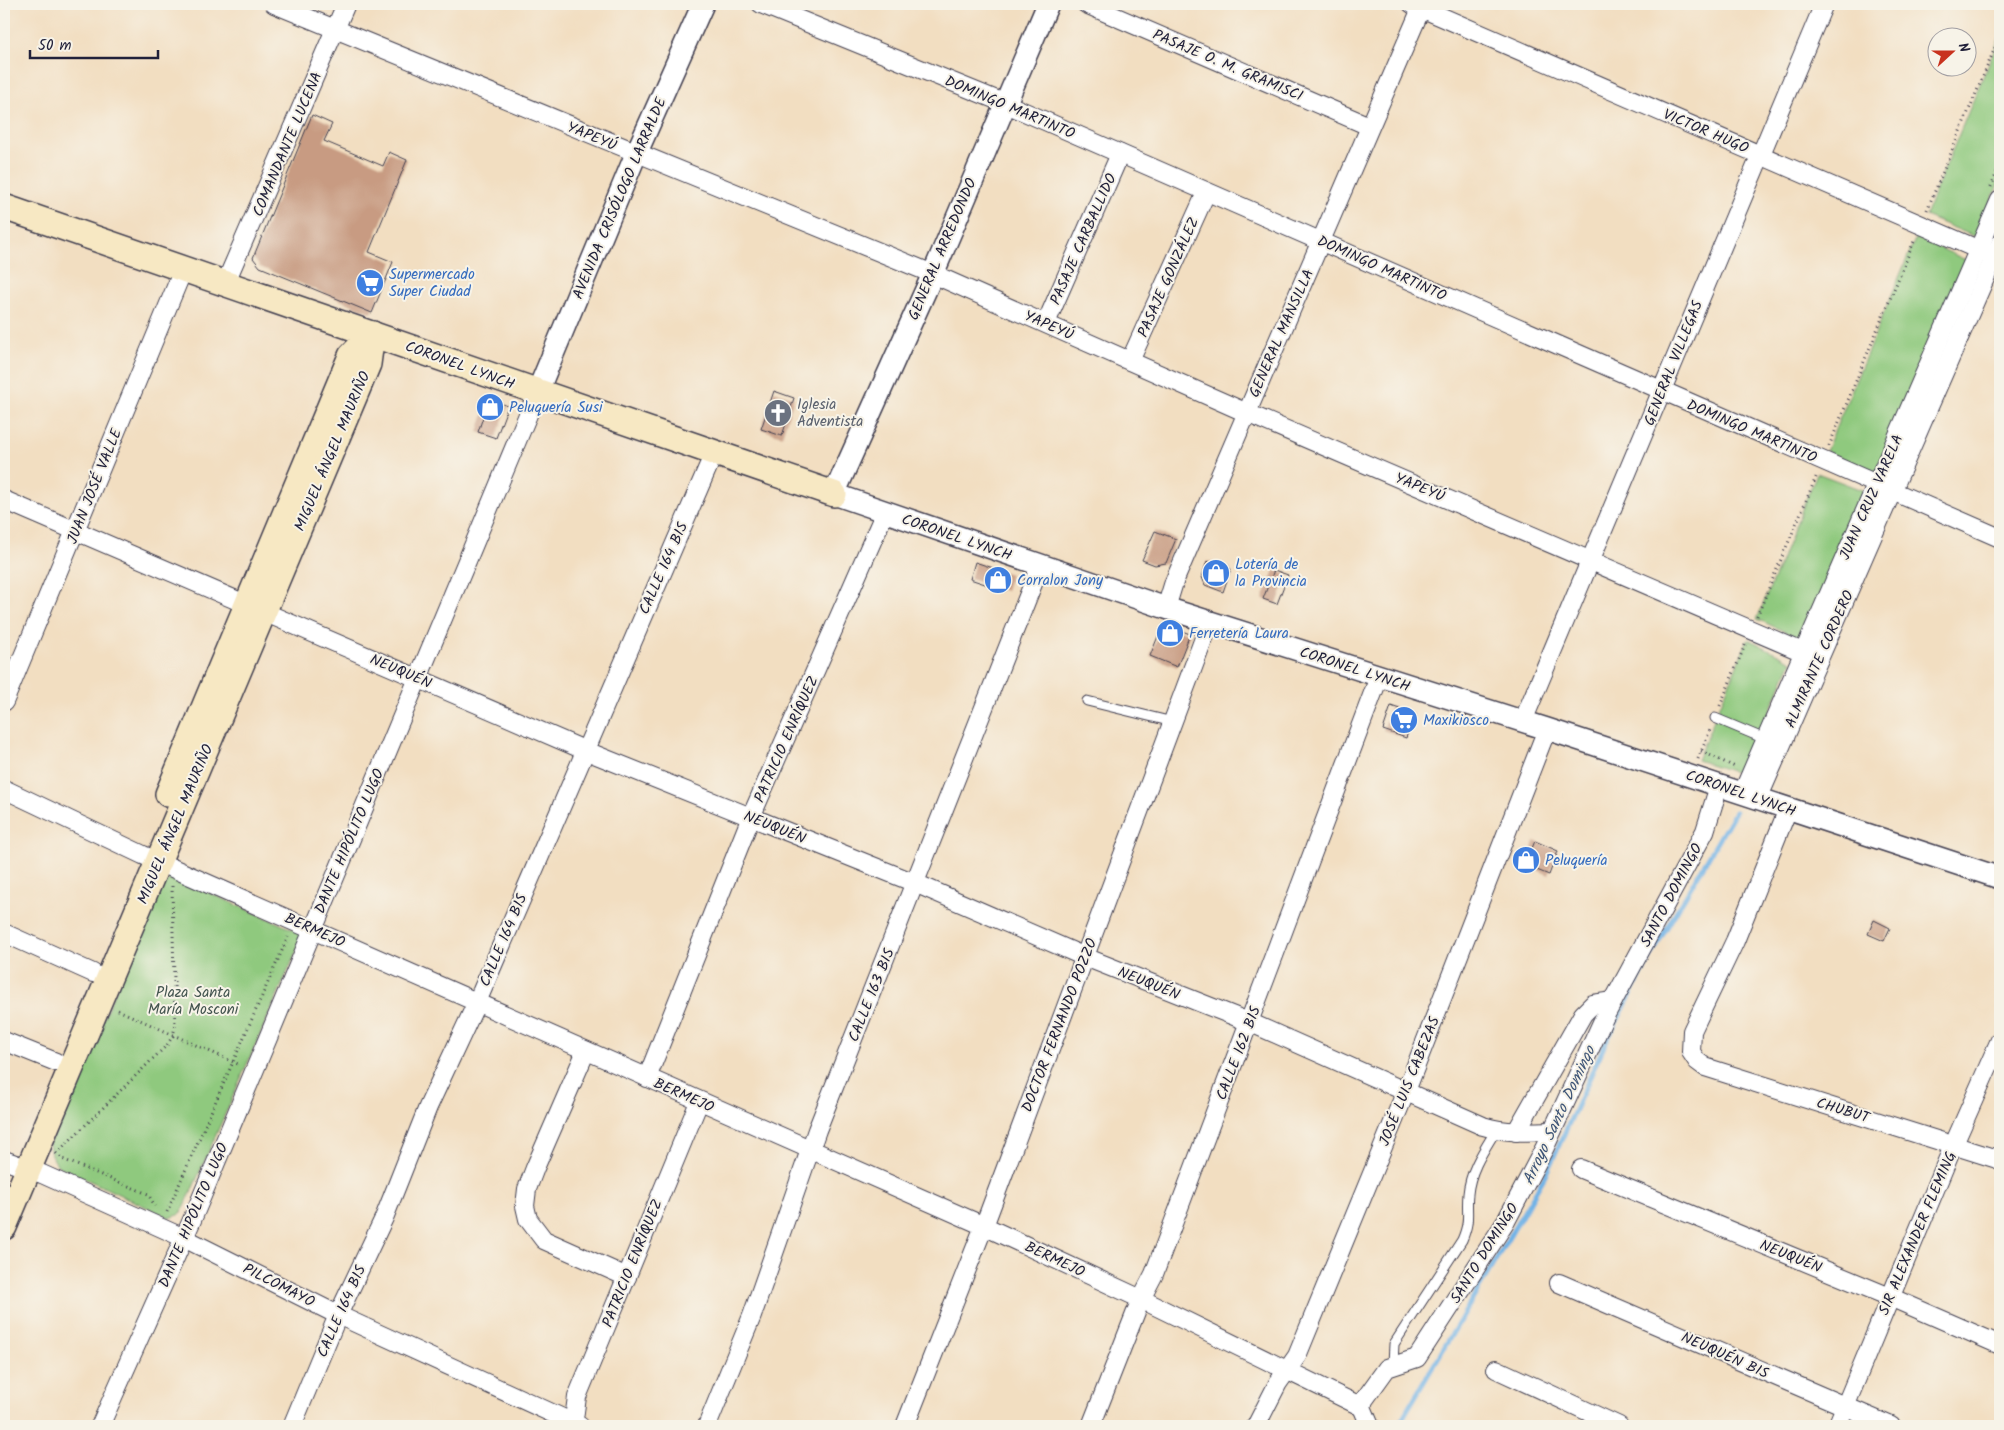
<svg xmlns="http://www.w3.org/2000/svg" width="2004" height="1430" font-family="Kalam,sans-serif">
<rect width="100%" height="100%" fill="#f7f3e8"/>
<filter id="ink" filterUnits="userSpaceOnUse"><feTurbulence type="fractalNoise" baseFrequency=".02" numOctaves="2"/><feDisplacementMap in="SourceGraphic" scale="10" xChannelSelector="R" yChannelSelector="G"/><feConvolveMatrix kernelMatrix="1 2 1 2 8 2 1 2 1" color-interpolation-filters="sRGB"/></filter>
<filter id="wash" filterUnits="userSpaceOnUse"><feTurbulence type="fractalNoise" baseFrequency=".0096" numOctaves="4" result="noise"/><feDisplacementMap in="SourceGraphic" scale="20" xChannelSelector="R" yChannelSelector="G"/><feGaussianBlur stdDeviation="1.12" result="paint"/><feColorMatrix in="noise" values="0 0 0 0 0 0 0 0 0 0 0 0 0 0 0 0 0 1.4 0 .05"/><feComposite in="paint" operator="in"/></filter>
<g filter="url(#wash)">
<rect width="100%" height="100%" fill="#f2dec1"/>
<g fill="#8fc97e" stroke="#58765c">
<polygon points="2000,36 2000,180 1976,237 1925,216"/>
<polygon points="1916,237 1968,261 1874,474 1826,451"/>
<polygon points="1817,473 1867,492 1801,639 1757,619"/>
<polygon points="1748,639 1792,661 1741,774 1697,760"/>
<polygon points="173,877 301,933 302,939 183,1210 178,1215 170,1218 58,1166 51,1155 49,1144 162,883"/>
</g>
<g fill="none" stroke-linecap="round" stroke-linejoin="round">
<polyline stroke="#72b3e6" stroke-width="5" points="1398,1426 1545,1176 1605,1044 1659,941 1735,812"/>
</g>
<g id="blocks">
<g fill="#c89b82">
<polygon points="312,115 332,124 324,141 383,166 389,152 407,160 369,252 393,262 372,313 260,267 253,258"/>
<polygon points="774,391 794,398 782,436 761,429"/>
<polygon points="489,399 508,406 496,438 478,432"/>
<polygon points="1155,531 1176,539 1166,563 1155,565 1142,560"/>
<polygon points="1207,561 1231,569 1223,592 1205,585 1202,577"/>
<polygon points="975,562 1011,574 1006,591 970,579"/>
<polygon points="1274,570 1288,575 1277,604 1263,599"/>
<polygon points="1163,624 1190,634 1177,667 1150,656"/>
<polygon points="1391,706 1414,714 1406,738 1383,730"/>
<polygon points="1535,841 1558,851 1549,875 1525,865"/>
<polygon points="1874,920 1890,928 1884,941 1868,934"/>
</g>
</g>
</g>
<g filter="url(#ink)">
<use href="#blocks" fill-opacity="0" stroke="#413e4f" stroke-width="1"/>
<g fill="none" stroke-linecap="round" stroke-linejoin="round">
<defs>
<g id="service">
<polyline points="1087,701 1173,722"/>
<polyline points="1715,718 1765,739"/>
<path d="M1393 1364 1394 1344 1462 1240C1471 1219 1466 1214 1468 1194 1470 1170 1484 1150 1496 1130"/>
</g>
<g id="minor">
<polyline points="274,4 933,274 1247,413 1819,659"/>
<polyline points="761,4 1004,103 2000,538"/>
<polyline points="1086,4 1369,126"/>
<polyline points="1412,4 2000,259"/>
<polyline points="225,284 346,4"/>
<polyline points="1046,323 1120,154"/>
<polyline points="1130,361 1206,193"/>
<path d="M4 500 584 750 915 883 1085 957 1249 1022 1483 1126C1506 1133 1528 1132 1552 1131"/>
<polyline points="1166,608 1174,582 1423,4"/>
<polyline points="4,702 183,270"/>
<polyline points="1523,721 1824,4"/>
<polyline points="4,789 143,855 984,1226 1141,1299 1362,1407"/>
<polyline points="1742,794 2000,200"/>
<polyline points="1758,799 2000,244"/>
<polyline points="1788,809 1735,941 1692,1031 1691,1052 1697,1061 1705,1067 2000,1160"/>
<polyline points="4,933 93,973"/>
<polyline points="4,1041 56,1062"/>
<polyline points="586,1051 535,1168 527,1189 525,1206 528,1219 544,1240 627,1277"/>
<polyline points="647,1078 751,817 885,512"/>
<polyline points="1516,1132 1583,1014 1593,1004 1613,1001"/>
<polyline points="4,1160 42,1174 184,1238 338,1315 580,1426"/>
<polyline points="1581,1169 1890,1297 2000,1345"/>
<polyline points="1559,1283 1891,1426"/>
<polyline points="1496,1369 1619,1426"/>
<polyline points="100,1426 192,1220 537,393"/>
<polyline points="292,1426 338,1315 384,1218 428,1107 477,1002 714,453"/>
<polyline points="573,1426 577,1397 699,1102"/>
<polyline points="707,1426 752,1316 817,1130 1040,566"/>
<polyline points="905,1426 984,1226 1210,622"/>
<polyline points="1091,1426 1141,1299 1154,1274 1379,677"/>
<polyline points="1256,1426 1278,1383 1297,1356 1406,1091 1547,729"/>
<polyline points="1370,1426 1362,1407 1364,1400 1387,1368 1417,1358 1505,1223 1545,1147 1604,1018 1705,831 1719,786"/>
<polyline points="1837,1426 1954,1144 2000,1040"/>
</g>
<g id="tertiary">
<polyline points="1048,4 933,274 834,494 1166,608 1547,729 2000,878"/>
<polyline points="537,393 636,154 703,4"/>
</g>
<g id="secondary">
<polyline points="4,207 834,494"/>
<polyline points="168,794 351,356 372,334"/>
<polyline points="4,1227 368,364 372,334"/>
</g>
</defs>
<use href="#service" stroke="#413e4f" stroke-width="11"/>
<use href="#minor" stroke="#413e4f" stroke-width="20"/>
<use href="#tertiary" stroke="#413e4f" stroke-width="24"/>
<use href="#secondary" stroke="#413e4f" stroke-width="28"/>
<g stroke="#413e4f" stroke-width="3" stroke-dasharray="1 4" stroke-linecap="butt">
<polyline points="1991,187 2000,165"/>
<polyline points="1927,210 2000,36"/>
<polyline points="1829,446 1915,239"/>
<polyline points="1757,616 1817,475"/>
<polyline points="1720,706 1745,645"/>
<polyline points="1701,751 1737,768"/>
<polyline points="1698,759 1711,728"/>
<polyline points="118,1010 240,1065"/>
<polyline points="60,1150 167,1045 173,1036 175,1027 172,886"/>
<polyline points="56,1153 62,1159 148,1194 155,1206"/>
<polyline points="167,1212 288,937"/>
</g>
<use href="#service" stroke="#fff" stroke-width="9"/>
<use href="#minor" stroke="#fff" stroke-width="18"/>
<use href="#tertiary" stroke="#fff" stroke-width="21"/>
<use href="#secondary" stroke="#f7e8c3" stroke-width="25"/>
</g>
</g>
<defs>
<symbol id="supermarket-disc" viewBox="-11 -11 22 22"><circle r="9.5" fill="#3f7fe0" stroke="#f7f3e8"/><path d="M-6-5.5h2.5l.6 2H6L4.5 2H-2.5L-4.4-4H-6ZM-1.5 3.2a1.3 1.3 0 1 0 .1 0ZM3 3.2a1.3 1.3 0 1 0 .1 0Z" fill="#fff"/></symbol>
<symbol id="shop-disc" viewBox="-11 -11 22 22"><circle r="9.5" fill="#3f7fe0" stroke="#f7f3e8"/><path d="M-5-2.5h2.3a2.7 3.5 0 0 1 5.4 0H5L5.5 6h-11ZM-1.5-2.5h3a1.5 2.3 0 0 0-3 0Z" fill="#fff"/></symbol>
<symbol id="church-disc" viewBox="-11 -11 22 22"><circle r="9.5" fill="#6b7280" stroke="#f7f3e8"/><path d="M-1.2-6h2.4v3.5h3.3v2.4h-3.3V6h-2.4V-.1h-3.3v-2.4h3.3Z" fill="#fff"/></symbol>
</defs>
<g fill-rule="evenodd">
<use href="#supermarket-disc" x="354" y="267" width="32" height="32"/>
<use href="#shop-disc" x="474" y="391" width="32" height="32"/>
<use href="#church-disc" x="762" y="397" width="32" height="32"/>
<use href="#shop-disc" x="1200" y="557" width="32" height="32"/>
<use href="#shop-disc" x="982" y="564" width="32" height="32"/>
<use href="#shop-disc" x="1154" y="617" width="32" height="32"/>
<use href="#supermarket-disc" x="1388" y="704" width="32" height="32"/>
<use href="#shop-disc" x="1510" y="844" width="32" height="32"/>
</g>
<g text-anchor="middle" stroke-width="4" stroke-linejoin="round" paint-order="stroke">
<g font-size="15" fill="#22223b" stroke="#f7f3e8">
<text transform="translate(1228 65) rotate(23)" y="5">PASAJE O. M. GRAMISCI</text>
<text transform="translate(1010 107) rotate(23)" y="5">DOMINGO MARTINTO</text>
<text transform="translate(1706 131) rotate(23)" y="5">VICTOR HUGO</text>
<text transform="translate(592 136) rotate(23)" y="5">YAPEYÚ</text>
<text transform="translate(287 144) rotate(-67)" y="5">COMANDANTE LUCENA</text>
<text transform="translate(619 198) rotate(-67)" y="5">AVENIDA CRISÓLOGO LARRALDE</text>
<text transform="translate(1083 239) rotate(-66)" y="5">PASAJE CARBALLIDO</text>
<text transform="translate(942 249) rotate(-67)" y="5">GENERAL ARREDONDO</text>
<text transform="translate(1382 268) rotate(24)" y="5">DOMINGO MARTINTO</text>
<text transform="translate(1168 277) rotate(-66)" y="5">PASAJE GONZÁLEZ</text>
<text transform="translate(1049 325) rotate(24)" y="5">YAPEYÚ</text>
<text transform="translate(1281 333) rotate(-66)" y="5">GENERAL MANSILLA</text>
<text transform="translate(1673 363) rotate(-68)" y="5">GENERAL VILLEGAS</text>
<text transform="translate(460 365) rotate(20)" y="5">CORONEL LYNCH</text>
<text transform="translate(1752 431) rotate(23)" y="5">DOMINGO MARTINTO</text>
<text transform="translate(332 451) rotate(-67)" y="5">MIGUEL ÁNGEL MAURIÑO</text>
<text transform="translate(94 486) rotate(-68)" y="5">JUAN JOSÉ VALLE</text>
<text transform="translate(1420 487) rotate(23)" y="5">YAPEYÚ</text>
<text transform="translate(1871 497) rotate(-66)" y="5">JUAN CRUZ VARELA</text>
<text transform="translate(957 537) rotate(19)" y="5">CORONEL LYNCH</text>
<text transform="translate(663 568) rotate(-66)" y="5">CALLE 164 BIS</text>
<text transform="translate(1819 659) rotate(-66)" y="5">ALMIRANTE CORDERO</text>
<text transform="translate(1355 669) rotate(18)" y="5">CORONEL LYNCH</text>
<text transform="translate(401 671) rotate(23)" y="5">NEUQUÉN</text>
<text transform="translate(786 739) rotate(-66)" y="5">PATRICIO ENRÍQUEZ</text>
<text transform="translate(1741 793) rotate(19)" y="5">CORONEL LYNCH</text>
<text transform="translate(175 824) rotate(-67)" y="5">MIGUEL ÁNGEL MAURIÑO</text>
<text transform="translate(775 827) rotate(22)" y="5">NEUQUÉN</text>
<text transform="translate(349 841) rotate(-67)" y="5">DANTE HIPÓLITO LUGO</text>
<text transform="translate(1671 895) rotate(-62)" y="5">SANTO DOMINGO</text>
<text transform="translate(315 930) rotate(24)" y="5">BERMEJO</text>
<text transform="translate(503 940) rotate(-67)" y="5">CALLE 164 BIS</text>
<text transform="translate(1149 983) rotate(22)" y="5">NEUQUÉN</text>
<text transform="translate(871 995) rotate(-68)" y="5">CALLE 163 BIS</text>
<text transform="translate(1059 1025) rotate(-69)" y="5">DOCTOR FERNANDO POZZO</text>
<text transform="translate(1238 1053) rotate(-69)" y="5">CALLE 162 BIS</text>
<text transform="translate(1409 1081) rotate(-68)" y="5">JOSÉ LUIS CABEZAS</text>
<text transform="translate(684 1095) rotate(24)" y="5">BERMEJO</text>
<text transform="translate(1843 1110) rotate(17)" y="5">CHUBUT</text>
<text transform="translate(193 1215) rotate(-67)" y="5">DANTE HIPÓLITO LUGO</text>
<text transform="translate(1917 1233) rotate(-67)" y="5">SIR ALEXANDER FLEMING</text>
<text transform="translate(1484 1253) rotate(-58)" y="5">SANTO DOMINGO</text>
<text transform="translate(1791 1256) rotate(22)" y="5">NEUQUÉN</text>
<text transform="translate(1055 1259) rotate(25)" y="5">BERMEJO</text>
<text transform="translate(632 1263) rotate(-68)" y="5">PATRICIO ENRÍQUEZ</text>
<text transform="translate(279 1285) rotate(27)" y="5">PILCOMAYO</text>
<text transform="translate(341 1311) rotate(-66)" y="5">CALLE 164 BIS</text>
<text transform="translate(1725 1355) rotate(24)" y="5">NEUQUÉN BIS</text>
</g>
<g font-size="15" fill="#366cbe" stroke="#f7f3e8" text-anchor="start">
<text x="389" y="279">Supermercado<tspan x="389" dy="17">Super Ciudad</tspan></text>
<text x="509" y="412">Peluquería Susi</text>
<text x="1235" y="569">Lotería de<tspan x="1235" dy="17">la Provincia</tspan></text>
<text x="1017" y="585">Corralon Jony</text>
<text x="1189" y="638">Ferretería Laura</text>
<text x="1423" y="725">Maxikiosco</text>
<text x="1545" y="865">Peluquería</text>
</g>
<g font-size="15" fill="#5b616d" stroke="#f7f3e8" text-anchor="start">
<text x="797" y="409">Iglesia<tspan x="797" dy="17">Adventista</tspan></text>
</g>
<g font-size="15" fill="#43544f" stroke="#f7f3e8">
<text x="193" y="997">Plaza Santa<tspan x="193" dy="17">María Mosconi</tspan></text>
</g>
<g font-size="16" font-style="italic" fill="#3e5577" stroke="#f7f3e8">
<text transform="translate(1558 1115) rotate(-65)" y="6">Arroyo Santo Domingo</text>
</g>
</g>
<rect width="2004" height="1430" fill="none" stroke="#f7f3e8" stroke-width="20"/>
<g transform="translate(1952 52) rotate(69)"><circle r="24" fill="#f7f3e8" stroke="#a29fa3"/>
<path d="M0-4L9 19L0 12L-9 19Z" fill="#c8321e"/>
<text y="-8" font-size="14" font-weight="bold" text-anchor="middle" fill="#22223b">N</text>
</g>
<path d="M30 50v8h128v-8" fill="none" stroke="#22223b" stroke-width="2.5"/>
<text x="38" y="50" font-size="15" fill="#22223b" stroke="#f7f3e8" stroke-width="4" paint-order="stroke">50 m</text>
</svg>
